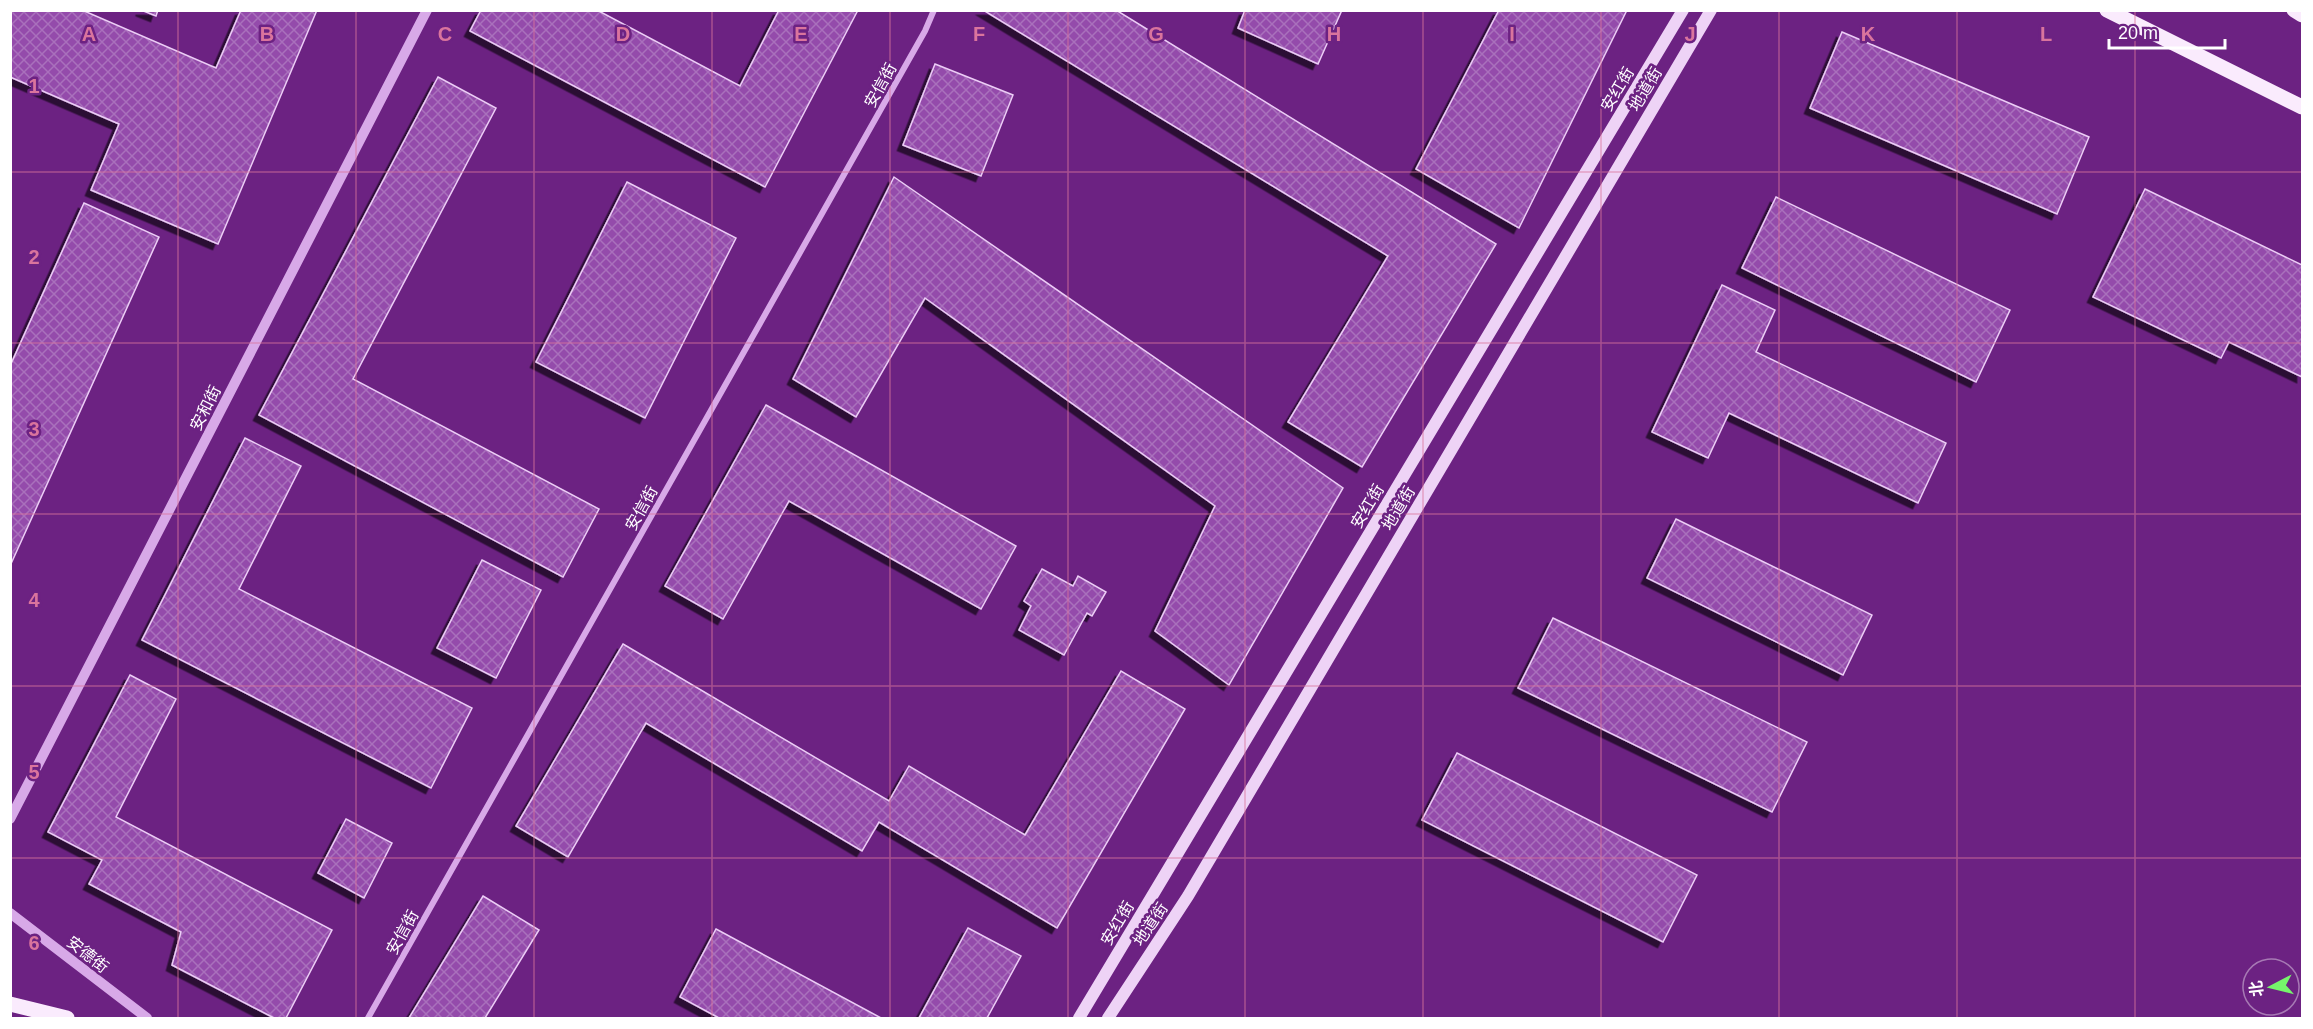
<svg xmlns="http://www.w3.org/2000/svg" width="2313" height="1029" font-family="Arial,'Noto Sans SC',sans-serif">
<defs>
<pattern id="building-cross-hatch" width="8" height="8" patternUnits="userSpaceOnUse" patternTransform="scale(1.5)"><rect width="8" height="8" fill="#944bab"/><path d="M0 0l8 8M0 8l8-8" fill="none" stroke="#a96fbc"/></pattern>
<filter id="shadow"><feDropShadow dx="-5.5" dy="5.5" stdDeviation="0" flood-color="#0009"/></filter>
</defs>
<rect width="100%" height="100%" fill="#6c2282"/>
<g fill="url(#building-cross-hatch)" stroke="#eccdf6" stroke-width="1.5" filter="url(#shadow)">
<polygon points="10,10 82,10 216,68 241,10 317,10 218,244 91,190 119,124 10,77"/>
<polygon points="141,10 158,10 156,16"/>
<polygon points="481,10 597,10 740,86 779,10 858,10 765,187 470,31"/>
<polygon points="983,10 1116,10 1496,244 1362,467 1288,422 1388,256"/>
<polygon points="1245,10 1342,10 1318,64 1238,28"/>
<polygon points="1499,10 1627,10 1519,228 1416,169"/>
<polygon points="1842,32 2089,137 2057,214 1810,108"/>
<polygon points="935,64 1013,95 981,176 903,145"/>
<polygon points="438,77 496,108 353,379 599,509 563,577 259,415"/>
<polygon points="894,177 1343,488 1229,685 1155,631 1215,506 925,298 856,417 793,379"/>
<polygon points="627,182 736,238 645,418 536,362"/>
<polygon points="2145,189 2302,265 2302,377 2229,342 2221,358 2093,297"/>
<polygon points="1776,197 2010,310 1976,382 1742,268"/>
<polygon points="84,203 159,237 10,566 10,366"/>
<polygon points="1722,285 1775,310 1756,352 1946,443 1918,503 1729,413 1708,458 1652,432"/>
<polygon points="766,405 1016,546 981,609 789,501 723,619 665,586"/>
<polygon points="245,438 301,466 239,589 472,708 431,788 142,640"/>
<polygon points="1676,519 1872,615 1843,675 1647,578"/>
<polygon points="482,560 541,590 496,678 437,648"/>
<polygon points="1042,569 1073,586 1078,576 1106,592 1092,616 1087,613 1064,655 1019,630 1031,606 1024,601"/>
<polygon points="1553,618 1807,742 1772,812 1518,688"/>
<polygon points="623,644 889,801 909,766 1025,835 1121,671 1185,709 1057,928 879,822 862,851 646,723 568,857 516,826"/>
<polygon points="130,675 176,699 116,817 332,930 286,1018 274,1018 172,965 181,932 89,884 102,860 48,832"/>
<polygon points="1457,753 1697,875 1663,942 1422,820"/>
<polygon points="346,819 392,843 364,898 318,873"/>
<polygon points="483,896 539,930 485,1018 409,1018"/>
<polygon points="968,928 1021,956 987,1018 919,1018"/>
<polygon points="716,929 881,1018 719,1018 680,997"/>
</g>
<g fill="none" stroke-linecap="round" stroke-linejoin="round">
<polyline stroke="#d8a9e8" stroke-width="6" points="368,1018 925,31 934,10"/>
<g stroke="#d8a9e8" stroke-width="10">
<polyline points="10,819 427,10"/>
<polyline points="10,913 147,1018"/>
</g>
<g stroke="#eed3f6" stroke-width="12">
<polyline points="1079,1018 1683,10"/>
<polyline points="1108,1018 1188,896 1711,10"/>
</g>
<g stroke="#faebfd" stroke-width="15">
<polyline points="2107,10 2302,107"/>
<polyline points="2294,10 2302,15"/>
<polyline points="10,1004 67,1018"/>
</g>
</g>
<path fill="none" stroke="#da749d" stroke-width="1.5" stroke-opacity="0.55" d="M178 10V1018M356 10V1018M534 10V1018M712 10V1018M890 10V1018M1068 10V1018M1245 10V1018M1423 10V1018M1601 10V1018M1779 10V1018M1957 10V1018M2135 10V1018M10 172H2302M10 343H2302M10 514H2302M10 686H2302M10 858H2302"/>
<g text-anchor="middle" stroke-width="5" stroke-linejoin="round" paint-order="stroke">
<g font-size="16" fill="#fff" stroke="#6c2282">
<text transform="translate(880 85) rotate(-61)" y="6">安信街</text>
<text transform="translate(1617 89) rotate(-59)" y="6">安红街</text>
<text transform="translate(1645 89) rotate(-59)" y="6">地道街</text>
<text transform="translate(205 408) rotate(-63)" y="6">安和街</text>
<text transform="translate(1367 506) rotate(-59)" y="6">安红街</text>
<text transform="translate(641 508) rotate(-61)" y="6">安信街</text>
<text transform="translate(1398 508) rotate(-59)" y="6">地道街</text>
<text transform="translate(1117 923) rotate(-59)" y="6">安红街</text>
<text transform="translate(1150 924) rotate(-56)" y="6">地道街</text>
<text transform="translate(402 932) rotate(-61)" y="6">安信街</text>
<text transform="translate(88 954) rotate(38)" y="6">安德街</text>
</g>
</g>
<g font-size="20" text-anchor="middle" font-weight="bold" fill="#da749d" stroke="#6c2282" stroke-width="5" stroke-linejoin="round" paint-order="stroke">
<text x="89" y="41">A</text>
<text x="267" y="41">B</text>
<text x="445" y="41">C</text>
<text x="623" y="41">D</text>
<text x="801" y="41">E</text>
<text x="979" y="41">F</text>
<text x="1156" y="41">G</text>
<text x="1334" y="41">H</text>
<text x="1512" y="41">I</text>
<text x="1690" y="41">J</text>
<text x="1868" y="41">K</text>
<text x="2046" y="41">L</text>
<text x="34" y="93">1</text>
<text x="34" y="264">2</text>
<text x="34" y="436">3</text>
<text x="34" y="607">4</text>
<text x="34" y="779">5</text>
<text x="34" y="950">6</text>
</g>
<rect width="2313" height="1029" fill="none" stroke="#ffffff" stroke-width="24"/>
<g transform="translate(2271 987) rotate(263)"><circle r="28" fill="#6c2282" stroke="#a77ab4" stroke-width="1.5"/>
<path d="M0-4.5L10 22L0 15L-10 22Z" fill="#76f46b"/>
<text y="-9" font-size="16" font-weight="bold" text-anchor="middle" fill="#ffffff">北</text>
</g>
<path d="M2109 39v9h116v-9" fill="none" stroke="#ffffff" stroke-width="3"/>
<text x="2118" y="39" font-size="18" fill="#ffffff" stroke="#6c2282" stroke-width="4.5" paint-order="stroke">20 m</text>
</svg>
